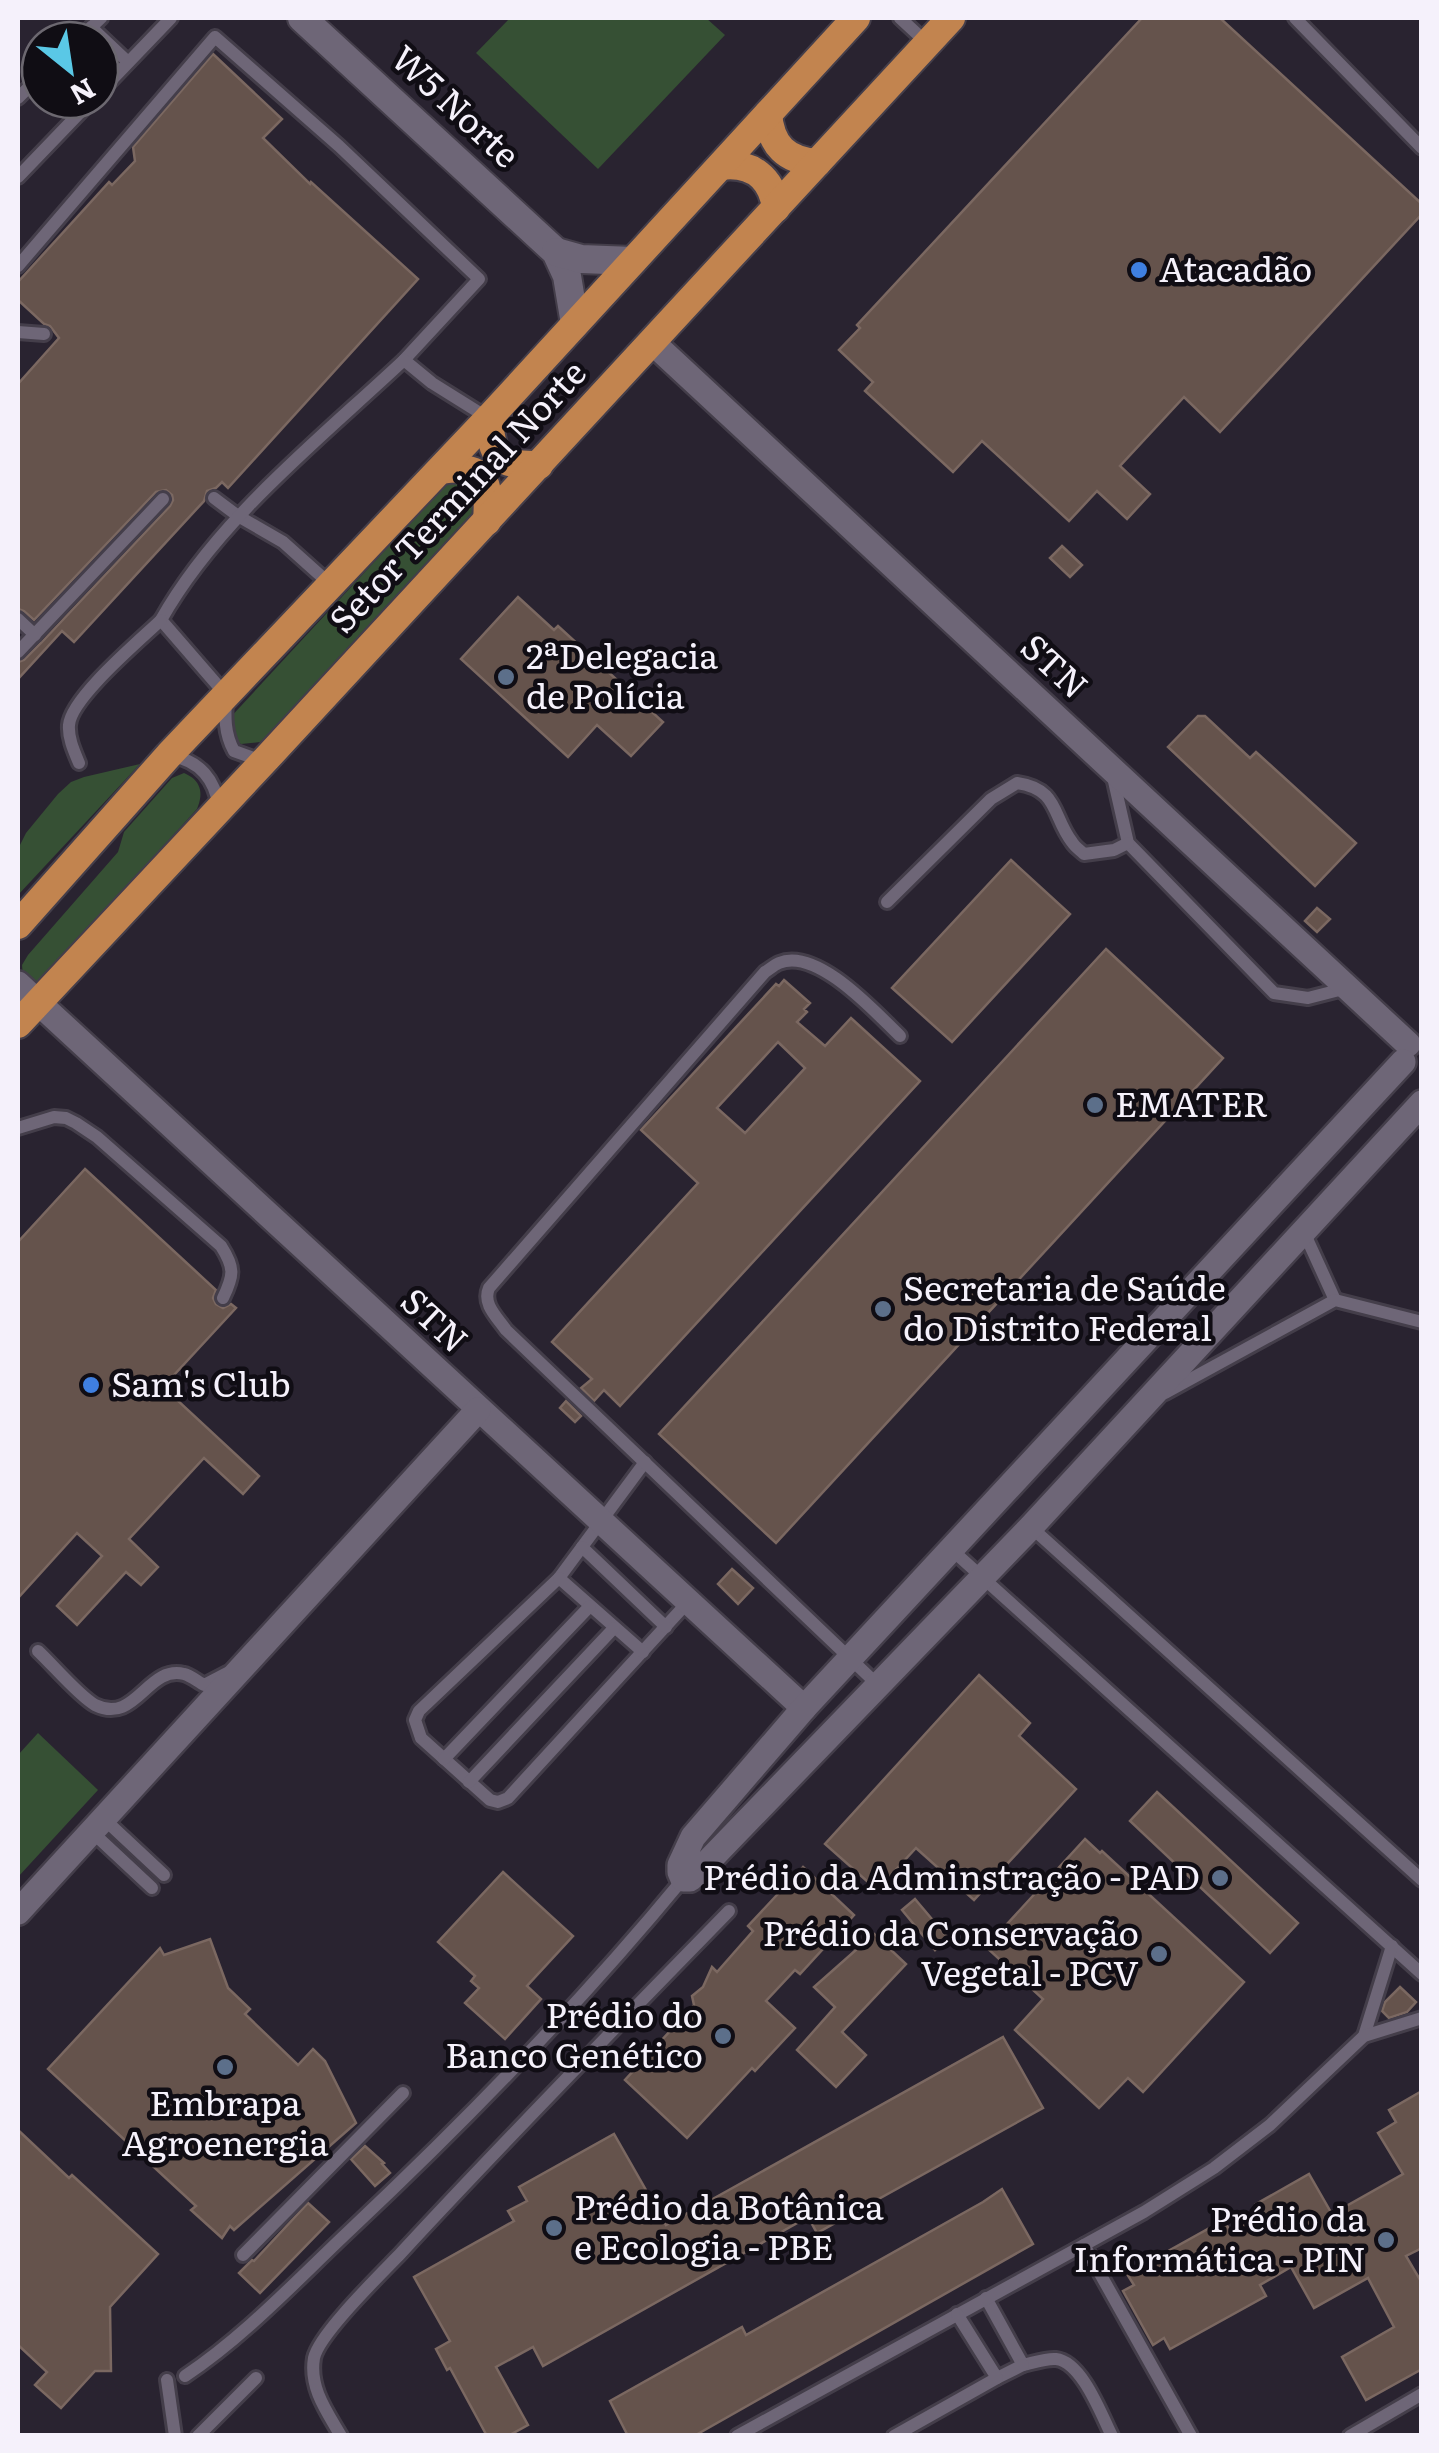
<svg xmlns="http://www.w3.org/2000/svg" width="1439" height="2453" font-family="Literata,serif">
<rect width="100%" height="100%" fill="#292330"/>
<g fill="#365034">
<polygon points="510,18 706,18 725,35 598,169 476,53"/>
<path d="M449 481 468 482C475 492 475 502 472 513L265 738 260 742 241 744 233 739 227 721Z"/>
<polygon points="140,764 18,895 18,849 26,833 58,794 71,782 84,777"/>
<path d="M184 773C201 780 204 793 197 809L37 985 23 977 22 965 28 955 118 852 124 832 172 778Z"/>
<polygon points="38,1733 98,1790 18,1877 18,1755"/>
</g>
<g fill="#65534c" stroke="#7b6861" stroke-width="2.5" fill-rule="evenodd">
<polygon points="1142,18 1220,18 1422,204 1422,214 1220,432 1184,397 1120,466 1150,494 1127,519 1097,491 1069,521 982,441 953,472 865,391 873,382 839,350 860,328 857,325"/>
<polygon points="213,54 282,119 263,138 310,184 311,182 418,279 228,488 222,482 216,488 207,491 204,501 74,642 62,631 18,679 18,662 24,660 42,642 170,506 173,500 172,495 166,490 156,492 34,620 24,611 18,609 18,384 59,338 50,326 44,324 18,300 18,282 109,182 112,185 135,161 133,147"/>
<polygon points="1062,546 1082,565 1070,577 1050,558"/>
<polygon points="518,597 554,630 558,626 663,722 631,756 597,725 568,757 461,659"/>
<polygon points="1198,716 1205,716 1250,758 1256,752 1356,843 1315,886 1168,747"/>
<polygon points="1011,860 1070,914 952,1042 892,988"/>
<polygon points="1317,908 1330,919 1317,932 1305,921"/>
<polygon points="1106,949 1223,1058 776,1543 659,1434"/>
<path d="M784 980 810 1003 804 1009 807 1012 797 1022 825 1046 851 1018 920 1081 620 1406 604 1390 594 1401 581 1388 592 1379 552 1342 698 1183 641 1130 776 984 779 986ZM778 1042 805 1068 745 1133 717 1108Z"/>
<polygon points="85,1169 216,1290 213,1298 216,1304 223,1308 231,1304 236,1308 163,1387 259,1476 243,1494 204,1458 129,1539 158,1567 141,1585 126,1572 77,1625 57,1606 102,1556 77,1533 18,1598 18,1242"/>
<polygon points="566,1401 581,1416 575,1422 560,1408"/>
<polygon points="732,1569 753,1588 738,1604 718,1584"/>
<polygon points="979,1675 1030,1723 1019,1736 1076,1789 974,1900 916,1848 877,1890 825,1844"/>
<polygon points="1157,1792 1298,1923 1270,1953 1130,1821"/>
<polygon points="1085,1839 1100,1853 1102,1851 1244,1982 1143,2092 1128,2078 1099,2108 1015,2030 1043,1999 986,1947"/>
<polygon points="803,1867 854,1915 800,1974 795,1970 766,2001 795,2028 755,2071 752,2068 687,2138 625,2080 694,2005 692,1996 703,1987 712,1967 717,1972 753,1931 748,1926"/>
<polygon points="503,1872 573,1936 527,1986 541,1999 505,2039 465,2003 479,1988 471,1981 475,1976 438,1942"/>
<polygon points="915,1899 947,1937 935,1950 902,1910"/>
<polygon points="874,1934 906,1964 842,2032 866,2055 836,2087 797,2050 835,2007 814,1987"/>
<polygon points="210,1939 228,1988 250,2009 245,2014 298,2065 313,2049 325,2061 356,2123 234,2230 230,2226 222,2238 191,2210 196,2206 48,2069 160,1948 164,1955"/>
<polygon points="1400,1987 1416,2002 1407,2012 1389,2018 1382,2011 1385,2002"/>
<polygon points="1003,2037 1043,2108 817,2233 808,2217 543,2366 533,2347 496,2367 528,2425 508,2436 487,2436 450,2368 447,2370 436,2349 450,2341 414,2277 514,2221 508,2211 527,2201 519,2187 614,2134 666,2225"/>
<polygon points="1422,2091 1422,2248 1406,2256 1422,2283 1422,2369 1366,2400 1342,2357 1394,2327 1368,2278 1314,2308 1291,2267 1260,2285 1266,2296 1170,2349 1164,2338 1153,2345 1123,2291 1134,2285 1127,2274 1224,2220 1230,2231 1262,2214 1256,2204 1309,2174 1332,2214 1403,2174 1378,2133 1396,2122 1389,2110"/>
<polygon points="18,2130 69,2178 72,2175 158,2254 110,2307 111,2371 95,2371 61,2408 35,2385 47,2372 18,2345"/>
<polygon points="365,2146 384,2163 382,2164 390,2173 375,2186 351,2159"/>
<polygon points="1002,2189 1033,2244 694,2436 628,2436 610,2401 742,2327 746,2335 983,2202"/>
<polygon points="308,2203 329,2222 260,2293 239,2273 252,2260 254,2261"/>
</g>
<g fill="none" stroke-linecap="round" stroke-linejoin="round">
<defs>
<g id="service">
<polyline points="900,18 927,43"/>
<polyline points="1295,18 1422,148"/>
<polyline points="91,27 128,62"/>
<polyline points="78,40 101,18"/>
<polyline points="100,92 171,18"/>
<polyline points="18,98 40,76"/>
<polyline points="18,177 92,100"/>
<polyline points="18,266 215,37 339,146 479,279 404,360"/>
<polyline points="18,332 44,334"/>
<polyline points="214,498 238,516 283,542 331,585"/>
<polyline points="18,619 35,635"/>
<polyline points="18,652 163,499"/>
<path d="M172 756C200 761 215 780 219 807"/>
<path d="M265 759H256L234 751C224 733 225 716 226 695L161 620C217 520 320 439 404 360L432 383 488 418"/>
<path d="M79 763C74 751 68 738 69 725 71 698 139 641 161 620"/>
<polyline points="1113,777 1128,843 1274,993 1308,998 1347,988"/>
<path d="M887 902 991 799 1017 783C1059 789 1052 816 1072 842 1075 847 1080 850 1084 854L1114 850 1128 843"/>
<path d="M18 1128 54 1117 66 1118 76 1123 97 1137 221 1246C235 1268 234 1275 223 1298"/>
<polyline points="1303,1230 1335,1300"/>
<polyline points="1165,1393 1335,1300 1422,1322"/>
<polyline points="645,1462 559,1578 419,1711 415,1720 421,1738 490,1800 498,1802 508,1798 688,1602"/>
<polyline points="1031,1527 1422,1880"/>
<polyline points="582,1547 666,1627"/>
<polyline points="952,1550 1422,1974"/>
<polyline points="559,1578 643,1652"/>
<path d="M38 1651C53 1665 79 1696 95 1705 136 1725 147 1665 184 1674 190 1675 198 1682 204 1685L227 1673"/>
<path d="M879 1686 506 1330C497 1317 482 1304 489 1288L765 972C770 969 774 965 779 963 817 947 875 1012 900 1036"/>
<polyline points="444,1759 590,1606"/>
<polyline points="469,1782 614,1628"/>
<polyline points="103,1818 164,1875"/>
<polyline points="91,1831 152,1888"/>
<polyline points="1364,2036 1392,1946"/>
<polyline points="1084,2245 1191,2436"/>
<polyline points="243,2255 403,2093"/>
<path d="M986 2298 1023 2365C1033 2363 1046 2358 1056 2359 1082 2362 1101 2414 1112 2436"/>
<path d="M185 2376C245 2336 296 2281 349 2231 467 2120 580 2004 683 1879"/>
<polyline points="997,2378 1023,2365"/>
<polyline points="167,2380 175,2436"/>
<polyline points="198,2436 256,2378"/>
<path d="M341 2436C327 2412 309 2388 314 2358 319 2334 381 2274 401 2253 508 2137 619 2024 729 1911"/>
<polyline points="737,2436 1144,2212 1214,2168 1270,2125 1364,2036 1422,2018"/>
<polyline points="894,2436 997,2378 957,2314"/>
<polyline points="1350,2436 1422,2394"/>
</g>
<g id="minor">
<polyline points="652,342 1408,1044"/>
<polyline points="18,984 804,1708"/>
<polyline points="1403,1062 804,1708 693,1837 680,1865 680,1872 683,1879 690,1879 697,1873 1031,1527 1422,1103"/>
<polyline points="18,1912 478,1410"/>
</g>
<g id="secondary">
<polyline points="302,18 556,252 567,276 575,324"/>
<polyline points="556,252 581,259 633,261"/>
</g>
<g id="primary">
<path d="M768 114C771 146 786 160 817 163"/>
<path d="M721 166C752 162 772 178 776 208"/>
<path d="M489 418C492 459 498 465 539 465"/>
<path d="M441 470C486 463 490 482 487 521"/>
<polyline points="18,925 169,755 489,418 856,18"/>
<polyline points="18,1024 267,758 951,18"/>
</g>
</defs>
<use href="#service" stroke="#443e4a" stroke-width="18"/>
<use href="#minor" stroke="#443e4a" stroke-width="30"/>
<use href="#secondary" stroke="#443e4a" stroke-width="32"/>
<use href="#primary" stroke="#443e4a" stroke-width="32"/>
<use href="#service" stroke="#6e6677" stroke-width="12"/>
<use href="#minor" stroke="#6e6677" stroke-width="25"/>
<use href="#secondary" stroke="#6e6677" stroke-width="28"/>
<use href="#primary" stroke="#c2844f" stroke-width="28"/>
</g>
<g fill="#3f7fe0" stroke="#100d14" stroke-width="4">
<circle cx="1139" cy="270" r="10"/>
<circle cx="91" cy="1385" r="10"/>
</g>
<g fill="#5c6f8a" stroke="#100d14" stroke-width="4">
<circle cx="506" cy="677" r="10"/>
<circle cx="1095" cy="1105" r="10"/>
<circle cx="883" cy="1309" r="10"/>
<circle cx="1220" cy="1878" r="10"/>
<circle cx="1159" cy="1954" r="10"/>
<circle cx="723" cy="2036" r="10"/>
<circle cx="225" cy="2067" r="10"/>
<circle cx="554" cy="2228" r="10"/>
<circle cx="1386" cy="2240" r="10"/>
</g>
<g text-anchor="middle" stroke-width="9" stroke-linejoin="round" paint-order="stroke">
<g font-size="35" fill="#f5f1fb" stroke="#100d14">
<text transform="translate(455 107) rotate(43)" y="12">W5 Norte</text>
<text transform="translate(458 497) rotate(-47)" y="12">Setor Terminal Norte</text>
<text transform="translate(1054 667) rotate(43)" y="12">STN</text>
<text transform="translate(434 1321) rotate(43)" y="12">STN</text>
</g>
<g font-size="35" fill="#f5f1fb" stroke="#100d14" text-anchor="start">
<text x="1159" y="282">Atacadão</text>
<text x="526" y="669">2ªDelegacia<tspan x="526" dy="40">de Polícia</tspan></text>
<text x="1115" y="1117">EMATER</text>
<text x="903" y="1301">Secretaria de Saúde<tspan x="903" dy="40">do Distrito Federal</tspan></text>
<text x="111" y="1397">Sam's Club</text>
<text x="1200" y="1890" text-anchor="end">Prédio da Adminstração - PAD</text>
<text x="1139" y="1946" text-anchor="end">Prédio da Conservação<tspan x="1139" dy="40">Vegetal - PCV</tspan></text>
<text x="703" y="2028" text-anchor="end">Prédio do<tspan x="703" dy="40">Banco Genético</tspan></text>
<text x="225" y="2116" text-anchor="middle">Embrapa<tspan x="225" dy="40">Agroenergia</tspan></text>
<text x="574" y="2220">Prédio da Botânica<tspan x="574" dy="40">e Ecologia - PBE</tspan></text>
<text x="1366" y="2232" text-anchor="end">Prédio da<tspan x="1366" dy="40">Informática - PIN</tspan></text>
</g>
</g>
<rect width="1439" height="2453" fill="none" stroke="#f5f1fb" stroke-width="40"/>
<g transform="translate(70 70) rotate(150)"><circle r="48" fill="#100d14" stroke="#6c6870" stroke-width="2.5"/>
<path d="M0-8L18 38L0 25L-18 38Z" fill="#5ac8e6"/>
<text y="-15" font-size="28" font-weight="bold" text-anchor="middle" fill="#f5f1fb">N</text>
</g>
</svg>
